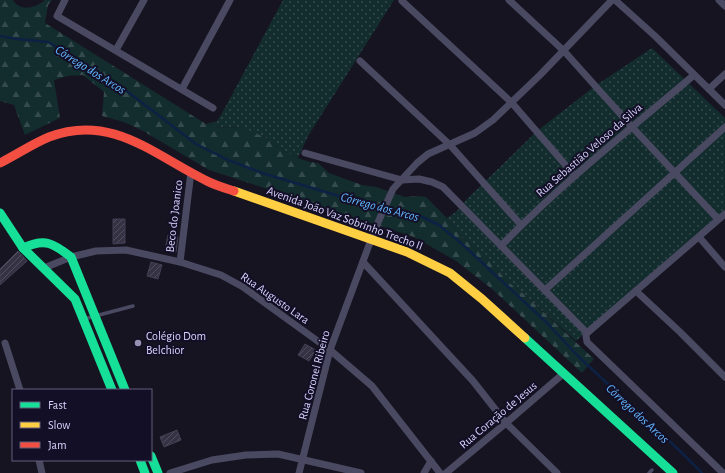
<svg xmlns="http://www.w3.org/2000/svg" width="725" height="473" font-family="'Alegreya Sans',sans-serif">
<defs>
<pattern id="grass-dots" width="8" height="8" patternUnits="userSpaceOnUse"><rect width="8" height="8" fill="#132c2d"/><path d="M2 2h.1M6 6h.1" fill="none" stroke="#354a4c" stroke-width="1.8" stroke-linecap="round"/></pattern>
<pattern id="forest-firs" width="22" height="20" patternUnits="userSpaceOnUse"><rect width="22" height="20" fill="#132c2d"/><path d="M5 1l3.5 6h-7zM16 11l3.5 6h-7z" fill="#354a4c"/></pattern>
<pattern id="building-hatch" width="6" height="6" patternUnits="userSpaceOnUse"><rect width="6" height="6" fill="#343243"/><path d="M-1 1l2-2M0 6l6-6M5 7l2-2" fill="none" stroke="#514f5f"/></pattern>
</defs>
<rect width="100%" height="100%" fill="#161421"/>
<g fill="url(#grass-dots)">
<polygon points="283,0 394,0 308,136 298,158 277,147 266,138 240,127 225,128 206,124 217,121 221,115"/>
<polygon points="652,48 725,118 725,213 576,341 525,295 508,282 481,251 463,239 447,218 457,211 467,199 537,131 595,86"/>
</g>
<path fill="url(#forest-firs)" d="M0 0H13C20 12 36 8 45 0H52L48 5 45 23 206 124 225 128 240 127 253 132 266 138 277 147 298 158 310 162 318 163 329 173 362 185 376 187 405 197 419 196 426 197 447 218 463 239 481 251 508 282 525 295 594 359 582 373 492 289 456 261 414 237 209 170 143 131 124 122 102 116 104 92 83 75 68 76 54 80 60 118 25 135 14 105 0 101Z"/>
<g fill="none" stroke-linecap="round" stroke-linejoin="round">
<polyline stroke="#0d2144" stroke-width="2.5" points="0,36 17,39 48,42 87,65 111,83 128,92 196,144 228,160 262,173 349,199 383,209 418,215 439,225 461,243 544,320 580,358 680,451 702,473"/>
</g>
<g fill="url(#building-hatch)" stroke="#433f54">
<polygon points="113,219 125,219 125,243 113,244"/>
<polygon points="168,235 178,237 176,252 165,250"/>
<polygon points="18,251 27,261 0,285 0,269"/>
<polygon points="151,262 162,265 158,279 147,276"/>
<polygon points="305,344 316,350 309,361 298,355"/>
<polygon points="177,430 181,440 164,447 160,437"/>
</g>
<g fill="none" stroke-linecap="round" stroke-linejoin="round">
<g stroke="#4a4962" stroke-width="3.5">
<polyline points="84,319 133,306"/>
<polyline points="649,473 652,470"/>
</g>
<g stroke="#4a4962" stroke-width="7">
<polyline points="65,0 57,16 213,108"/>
<polyline points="509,0 564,51 632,127 718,219"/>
<polyline points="615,0 655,36 725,105"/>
<polyline points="719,0 725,6"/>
<polyline points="402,1 512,103 575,176"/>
<polyline points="116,50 144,0"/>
<polyline points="360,61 450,145 521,225"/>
<polyline points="182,89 230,0"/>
<polyline points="709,89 725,74"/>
<polyline points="305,153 402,180 419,179 432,182 443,187 587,333"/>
<polyline points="699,237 725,267"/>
<path d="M501 246C561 184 629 130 694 75"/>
<polyline points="180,262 191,172"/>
<polyline points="363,262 473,381 506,423 557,473"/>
<polyline points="44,268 71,257 96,251 126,250 180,262 221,275 243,287 330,350 372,386 440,473"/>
<polyline points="545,290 725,127"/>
<polyline points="636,291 680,332 725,377"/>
<polyline points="5,343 20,390"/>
<polyline points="39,460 42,473"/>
<polyline points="170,473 212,460 246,455 278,454 361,473"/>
<polyline points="299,473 330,350 375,229 393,189 417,163 428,154 475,133 493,120 540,75 612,0"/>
<polyline points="424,473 431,461"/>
<polyline points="446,473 506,423 564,373"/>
<polyline points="723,473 587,342 586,336 587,333 725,214"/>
</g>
<g stroke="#16e098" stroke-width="9">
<polyline points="0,213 23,248 75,299 112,390"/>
<path d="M23 248C45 238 53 243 71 257L125 390"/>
<polyline points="525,338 673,473"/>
<polyline points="151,456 158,473"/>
<polyline points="140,460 145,473"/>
</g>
<polyline stroke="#ffcf43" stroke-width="9" points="234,191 407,252 450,273 482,299 525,338"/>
<path stroke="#f24e42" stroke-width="9" d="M0 163C16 155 32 144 49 137 111 113 154 155 205 180 214 185 224 188 234 191"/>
</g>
<circle fill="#9591b1" stroke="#130f26" stroke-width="1.5" cx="138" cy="343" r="4"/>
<g text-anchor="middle" stroke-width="4" stroke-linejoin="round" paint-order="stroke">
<g font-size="12" fill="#d9d4ff" stroke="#130f26">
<text transform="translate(589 150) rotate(-41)" y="4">Rua Sebastião Veloso da Silva</text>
<text transform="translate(174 216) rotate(-83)" y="4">Beco do Joanico</text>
<text transform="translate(345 218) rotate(20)" y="4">Avenida João Vaz Sobrinho Trecho II</text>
<text transform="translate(275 298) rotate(35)" y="4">Rua Augusto Lara</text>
<text transform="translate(314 375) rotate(-75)" y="4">Rua Coronel Ribeiro</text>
<text transform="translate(498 415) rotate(-40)" y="4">Rua Coração de Jesus</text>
</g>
<g font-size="12" fill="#d9d4ff" stroke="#130f26" text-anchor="start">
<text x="146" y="340">Colégio Dom<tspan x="146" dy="14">Belchior</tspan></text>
</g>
<g font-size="13" font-style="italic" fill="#62b6ff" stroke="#130f26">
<text transform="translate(91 69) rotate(32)" y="5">Córrego dos Arcos</text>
<text transform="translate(380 206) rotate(15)" y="5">Córrego dos Arcos</text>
<text transform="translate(638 413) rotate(43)" y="5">Córrego dos Arcos</text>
</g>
</g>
<rect x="12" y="389" width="140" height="72" fill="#130f26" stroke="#625e7d"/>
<rect x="20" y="402" width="20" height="6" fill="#16e098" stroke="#625e7d"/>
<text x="48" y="409" font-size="12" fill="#d9d4ff">Fast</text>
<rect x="20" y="422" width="20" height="6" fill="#ffcf43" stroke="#625e7d"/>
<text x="48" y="429" font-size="12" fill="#d9d4ff">Slow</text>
<rect x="20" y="442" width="20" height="6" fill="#f24e42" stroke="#625e7d"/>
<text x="48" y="449" font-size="12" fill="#d9d4ff">Jam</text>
</svg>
